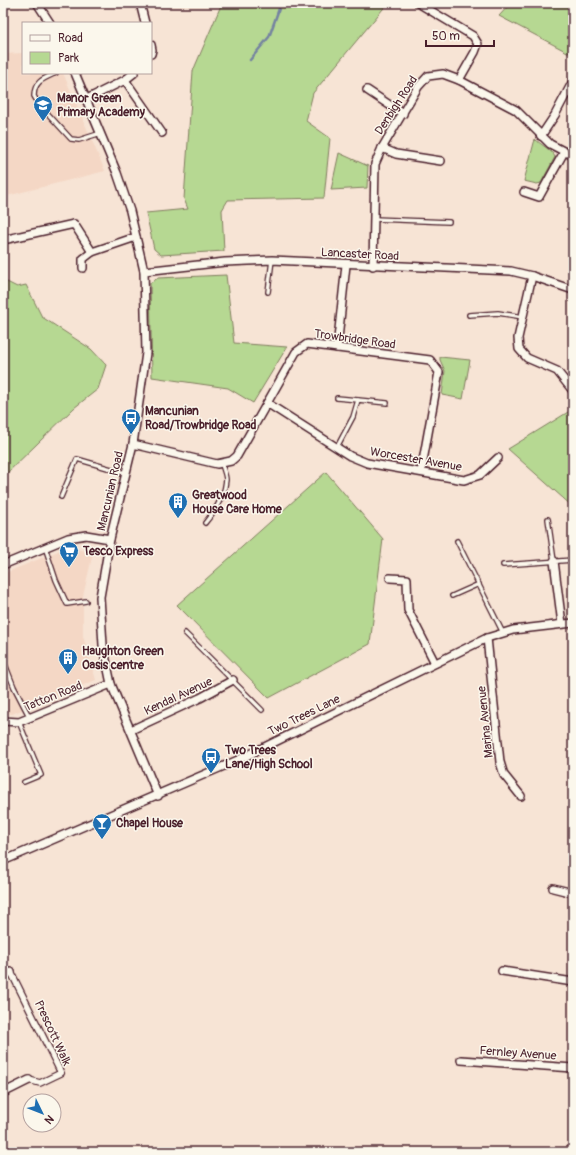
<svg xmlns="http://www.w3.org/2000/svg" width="576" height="1155" font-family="Pangolin,sans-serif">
<rect width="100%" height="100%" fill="#f7e4d5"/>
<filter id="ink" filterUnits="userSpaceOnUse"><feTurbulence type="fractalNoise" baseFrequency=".025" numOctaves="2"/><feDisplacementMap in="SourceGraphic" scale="8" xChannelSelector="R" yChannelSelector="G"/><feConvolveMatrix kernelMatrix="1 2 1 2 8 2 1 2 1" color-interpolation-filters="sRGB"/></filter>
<g filter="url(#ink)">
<g fill="#f4d7c5">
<polygon points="23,53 23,73 63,73 105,171 3,197 3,54"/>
<polygon points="68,547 93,553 83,596 83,636 96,680 12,714 3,712 3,574"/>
</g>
<g fill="#b6d892" stroke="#807c5e">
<polygon points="222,3 388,3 313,93 306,121 330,138 324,198 228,200 222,210 224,251 161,255 154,249 146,213 188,209 184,199 193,71"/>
<polygon points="511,3 573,3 573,55 499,16"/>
<path d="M535 139C541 145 552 150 555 157L541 183 537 184 524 181Z"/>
<polygon points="339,153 368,166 367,188 331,190"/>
<polygon points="226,275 234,343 287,347 253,403 228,388 152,377 150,283 158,278"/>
<polygon points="3,280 17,287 26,285 42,317 91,349 106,365 98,389 74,408 3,477"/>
<polygon points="440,357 470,360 463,399 442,395 445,371 440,360"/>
<polygon points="573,409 573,507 508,449"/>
<polygon points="326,472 383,539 370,644 269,698 177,605"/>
</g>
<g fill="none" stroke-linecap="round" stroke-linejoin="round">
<polyline stroke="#7483a0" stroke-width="2.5" points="250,60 269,37 281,3"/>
<defs>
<g id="service">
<path d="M56 73C45 78 34 81 34 96L38 103 71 139 79 140 101 133"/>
<polyline points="566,94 573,97"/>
<polyline points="374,219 449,222"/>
<polyline points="268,292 272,260"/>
<polyline points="469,315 498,313 523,317"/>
<polyline points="337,398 358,400"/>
<polyline points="337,447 353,417 358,400 387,403"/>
<polyline points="61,497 77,459 125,473"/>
<polyline points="548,519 554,561"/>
<path d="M205 523C215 511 225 495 226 480 226 475 223 469 222 464"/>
<polyline points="457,541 503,633"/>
<polyline points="45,547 56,580 67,604 86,601"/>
<polyline points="503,565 573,560"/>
<polyline points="452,596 479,584"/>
<polyline points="185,633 262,710"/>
<polyline points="3,659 14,687 30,718"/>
<polyline points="19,722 41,775 24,782"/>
</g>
<polyline id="pedestrian" points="11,972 61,1073 40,1083 29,1080"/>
<g id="minor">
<polyline points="37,3 50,23"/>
<polyline points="140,3 145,23"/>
<polyline points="418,3 473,36 478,44 475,52 459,80"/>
<polyline points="151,45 152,50 151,54"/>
<polyline points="75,73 117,173 130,211 144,271 146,353 133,444 110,539 100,597 103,645 111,684 158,796"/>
<polyline points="125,80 162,133"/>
<polyline points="367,90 403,114"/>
<polyline points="87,99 125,80 134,73"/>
<polyline points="541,136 555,115 573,81"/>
<polyline points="382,148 396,154 441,161"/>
<polyline points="524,192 539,197 564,152"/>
<polyline points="3,240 74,224 92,252"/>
<polyline points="373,266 375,164 382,148 418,87 428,76 443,74 459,80 516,110 550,144 573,156"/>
<polyline points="83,268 83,259 92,252 136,237"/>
<polyline points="144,271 225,262 272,260 511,271 532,276 573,290"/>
<polyline points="532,276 518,338 519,349 527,358 557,371 573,391"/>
<polyline points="337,348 346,265"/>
<polyline points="267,403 350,456 367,463 464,480 480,475 498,458"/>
<polyline points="133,444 217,464 231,461 237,456 296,352 307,344 430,360 439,372 421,472"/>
<polyline points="554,561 562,624"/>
<polyline points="3,565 68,538 86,535 110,539"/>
<polyline points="390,578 407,579 408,610 435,663"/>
<polyline points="487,638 500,762 504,775 521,796"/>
<polyline points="3,721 19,722 111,684"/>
<polyline points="131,730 200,698 233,680"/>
<polyline points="3,861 238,760 487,638 513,630 573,623"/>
<polyline points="553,888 573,893"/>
<polyline points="502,971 573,982"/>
<polyline points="3,975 11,972"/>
<polyline points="461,1060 573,1068"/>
<polyline points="3,1093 29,1080"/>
</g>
</defs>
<use href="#service" stroke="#4a1f2b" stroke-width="6"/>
<use href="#pedestrian" stroke="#4a1f2b" stroke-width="8"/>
<use href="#minor" stroke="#4a1f2b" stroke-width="10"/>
<use href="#service" stroke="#fbf7ec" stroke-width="3.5"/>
<use href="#pedestrian" stroke="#fbf7ec" stroke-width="5.5"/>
<use href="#minor" stroke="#fbf7ec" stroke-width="7"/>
</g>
</g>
<defs>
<symbol id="school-pin" viewBox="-11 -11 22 30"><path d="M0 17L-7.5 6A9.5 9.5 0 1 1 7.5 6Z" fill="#1f6fb2" stroke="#fbf7ec"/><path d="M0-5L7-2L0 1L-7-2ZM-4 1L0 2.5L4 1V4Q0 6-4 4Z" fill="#fff"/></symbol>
<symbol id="bus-pin" viewBox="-11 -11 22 30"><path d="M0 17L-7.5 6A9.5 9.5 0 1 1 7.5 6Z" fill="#1f6fb2" stroke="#fbf7ec"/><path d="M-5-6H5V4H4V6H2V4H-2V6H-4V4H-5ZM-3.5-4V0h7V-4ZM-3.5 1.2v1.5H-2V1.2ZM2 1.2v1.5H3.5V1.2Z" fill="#fff"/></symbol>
<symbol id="building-pin" viewBox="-11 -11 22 30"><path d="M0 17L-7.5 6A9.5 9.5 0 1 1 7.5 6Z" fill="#1f6fb2" stroke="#fbf7ec"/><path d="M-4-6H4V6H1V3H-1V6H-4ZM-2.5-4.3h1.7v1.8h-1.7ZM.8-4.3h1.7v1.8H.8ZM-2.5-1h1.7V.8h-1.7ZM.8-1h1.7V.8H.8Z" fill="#fff"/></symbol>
<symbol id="supermarket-pin" viewBox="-11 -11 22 30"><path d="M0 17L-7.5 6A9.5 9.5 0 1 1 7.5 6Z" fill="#1f6fb2" stroke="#fbf7ec"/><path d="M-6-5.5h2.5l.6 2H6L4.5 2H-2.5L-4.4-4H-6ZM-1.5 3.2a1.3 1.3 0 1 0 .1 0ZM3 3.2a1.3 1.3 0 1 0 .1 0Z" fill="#fff"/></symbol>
<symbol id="bar-pin" viewBox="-11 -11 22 30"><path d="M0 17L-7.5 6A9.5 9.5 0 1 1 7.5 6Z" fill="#1f6fb2" stroke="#fbf7ec"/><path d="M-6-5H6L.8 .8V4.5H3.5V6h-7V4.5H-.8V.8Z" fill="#fff"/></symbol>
</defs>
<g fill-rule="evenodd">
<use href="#school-pin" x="32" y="94" width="22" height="30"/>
<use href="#bus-pin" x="120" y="407" width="22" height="30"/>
<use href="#building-pin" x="167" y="491" width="22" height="30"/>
<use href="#supermarket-pin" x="58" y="540" width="22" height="30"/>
<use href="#building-pin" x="57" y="647" width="22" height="30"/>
<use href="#bus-pin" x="200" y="746" width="22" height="30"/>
<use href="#bar-pin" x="91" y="812" width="22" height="30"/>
</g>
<g text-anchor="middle" stroke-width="3" stroke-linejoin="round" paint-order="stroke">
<g font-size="12" font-weight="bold" fill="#4a1f2b" stroke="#fbf7ec" text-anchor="start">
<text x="57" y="102">Manor Green<tspan x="57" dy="14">Primary Academy</tspan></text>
<text x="145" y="415">Mancunian<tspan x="145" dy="14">Road/Trowbridge Road</tspan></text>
<text x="192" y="499">Greatwood<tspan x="192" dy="14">House Care Home</tspan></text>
<text x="83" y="555">Tesco Express</text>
<text x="82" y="655">Haughton Green<tspan x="82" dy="14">Oasis centre</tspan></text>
<text x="225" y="754">Two Trees<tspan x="225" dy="14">Lane/High School</tspan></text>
<text x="116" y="827">Chapel House</text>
</g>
<g font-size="12" fill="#4a1f2b" stroke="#fbf7ec">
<text transform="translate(396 105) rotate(-57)" y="4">Denbigh Road</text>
<text transform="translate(360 254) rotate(3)" y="4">Lancaster Road</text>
<text transform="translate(355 339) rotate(8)" y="4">Trowbridge Road</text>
<text transform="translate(416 459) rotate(10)" y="4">Worcester Avenue</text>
<text transform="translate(110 491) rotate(-77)" y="4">Mancunian Road</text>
<text transform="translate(53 696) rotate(-22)" y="4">Tatton Road</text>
<text transform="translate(178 696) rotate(-25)" y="4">Kendal Avenue</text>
<text transform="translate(304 715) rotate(-26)" y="4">Two Trees Lane</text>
<text transform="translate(485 722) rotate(-96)" y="4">Marina Avenue</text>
<text transform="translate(53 1033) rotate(65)" y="4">Prescott Walk</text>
<text transform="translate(518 1053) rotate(4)" y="4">Fernley Avenue</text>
</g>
</g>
<rect width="576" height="1155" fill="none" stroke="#fbf7ec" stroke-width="16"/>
<rect x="8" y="8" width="560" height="1139" fill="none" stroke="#4a1f2b" stroke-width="1.5" filter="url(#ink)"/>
<rect x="22" y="22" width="130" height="52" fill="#fbf7ec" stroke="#b4a19f"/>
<rect x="30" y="35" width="20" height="6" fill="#fbf7ec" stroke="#b4a19f"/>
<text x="58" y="42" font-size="12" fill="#4a1f2b">Road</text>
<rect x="30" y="52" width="20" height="12" fill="#b6d892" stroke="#b4a19f"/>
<text x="58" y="62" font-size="12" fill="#4a1f2b">Park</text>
<g transform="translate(42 1113) rotate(133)"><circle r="19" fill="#fbf7ec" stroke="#b4a19f"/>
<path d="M0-3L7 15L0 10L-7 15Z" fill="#1f6fb2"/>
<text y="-6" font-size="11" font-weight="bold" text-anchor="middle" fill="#4a1f2b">N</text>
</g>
<path d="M426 40v6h68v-6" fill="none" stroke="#4a1f2b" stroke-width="2"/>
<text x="432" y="40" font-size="12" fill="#4a1f2b" stroke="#fbf7ec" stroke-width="3" paint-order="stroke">50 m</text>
</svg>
